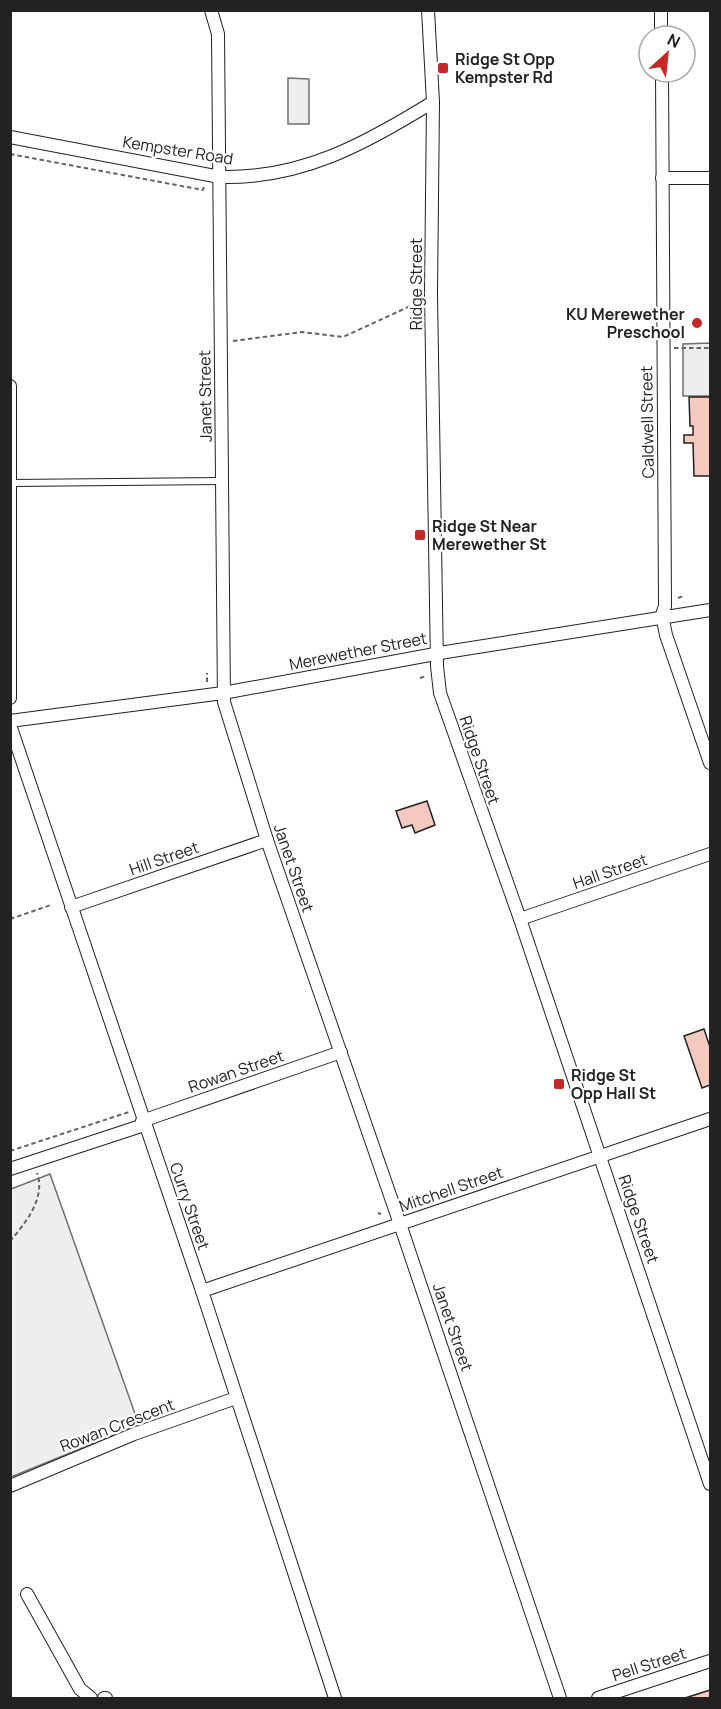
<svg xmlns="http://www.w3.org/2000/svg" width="721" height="1709" font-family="Manrope,sans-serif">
<rect width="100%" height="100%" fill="#fff"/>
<g fill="#eee" stroke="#6f6f6f" stroke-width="1.5">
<polygon points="288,78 309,79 309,124 288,124"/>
<polygon points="710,343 710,396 683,396 683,344"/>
<polygon points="50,1174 139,1425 11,1477 11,1189"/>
</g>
<g fill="#f3c9c0" stroke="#222" stroke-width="1.5">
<polygon points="689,397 710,397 710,476 694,476 693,443 684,443 684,435 693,435 693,426 690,426"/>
<polygon points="427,801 435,825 415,833 412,825 402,828 396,811"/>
<polygon points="704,1029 710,1047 710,1085 702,1088 684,1036"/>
<polygon points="710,1690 710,1698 685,1698"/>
</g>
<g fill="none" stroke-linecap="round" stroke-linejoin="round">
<defs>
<polyline id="service" points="11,483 222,481"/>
<g id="minor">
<polyline points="211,10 218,34 224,702 267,840 400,1224 560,1698"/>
<polyline points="428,10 433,102 431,294 437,666 440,693 520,919 710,1484"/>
<polyline points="661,10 661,36"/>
<polyline points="662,72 665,606 662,615 666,635 710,763"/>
<path d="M10 137 220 177C302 179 365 144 433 102"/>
<polyline points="662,178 710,178"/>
<polyline points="10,386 10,698"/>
<polyline points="10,721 223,693 446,652 710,610"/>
<polyline points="10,725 202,1291 335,1698"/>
<polyline points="71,907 267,840"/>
<polyline points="520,919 710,854"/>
<polyline points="142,1121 341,1052"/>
<polyline points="10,1169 144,1125"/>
<polyline points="202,1291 710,1119"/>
<polyline points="10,1486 134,1434 236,1398"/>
<polyline points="27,1594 80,1689 91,1698"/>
<polyline points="104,1698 106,1698"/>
<polyline points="598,1698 710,1661"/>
</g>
</defs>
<use href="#service" stroke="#222" stroke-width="8"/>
<use href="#minor" stroke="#222" stroke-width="14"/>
<g stroke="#646464" stroke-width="2" stroke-dasharray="4.5 3" stroke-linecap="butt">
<polyline points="10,154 203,190 204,186"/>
<polyline points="233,341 302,332 343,337 417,303"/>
<polyline points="674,348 710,348"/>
<polyline points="678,598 684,596"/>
<polyline points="420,678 426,676"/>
<polyline points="207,682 207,673"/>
<polyline points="10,919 51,905"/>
<polyline points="10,1151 129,1112"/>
<polyline points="378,1213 381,1214"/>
<path d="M10 1241C26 1223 46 1197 37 1173"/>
</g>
<use href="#service" stroke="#fff" stroke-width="6"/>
<use href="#minor" stroke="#fff" stroke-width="12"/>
</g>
<g fill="#c62828" stroke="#fff" stroke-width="2">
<rect x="437" y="62" width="12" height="12" rx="3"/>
<circle cx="697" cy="323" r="6"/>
<rect x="414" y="529" width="12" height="12" rx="3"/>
<rect x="553" y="1078" width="12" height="12" rx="3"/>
</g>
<g text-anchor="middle" stroke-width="4.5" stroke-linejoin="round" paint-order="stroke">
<g font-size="16" font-weight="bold" fill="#222" stroke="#fff" text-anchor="start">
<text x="455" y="65">Ridge St Opp<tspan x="455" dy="18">Kempster Rd</tspan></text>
<text x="685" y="320" text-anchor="end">KU Merewether<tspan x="685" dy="18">Preschool</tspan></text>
<text x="432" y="532">Ridge St Near<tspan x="432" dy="18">Merewether St</tspan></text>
<text x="571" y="1081">Ridge St<tspan x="571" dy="18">Opp Hall St</tspan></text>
</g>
<g font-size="16" fill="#222" stroke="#fff">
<text transform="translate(178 150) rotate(9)" y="6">Kempster Road</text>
<text transform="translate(416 284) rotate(-90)" y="6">Ridge Street</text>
<text transform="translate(205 396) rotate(-91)" y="6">Janet Street</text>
<text transform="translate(647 422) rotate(-91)" y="6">Caldwell Street</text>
<text transform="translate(358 651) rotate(-11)" y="6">Merewether Street</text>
<text transform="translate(480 760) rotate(71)" y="6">Ridge Street</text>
<text transform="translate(164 858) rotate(-19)" y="6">Hill Street</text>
<text transform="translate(294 868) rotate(71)" y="6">Janet Street</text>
<text transform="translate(610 871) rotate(-19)" y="6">Hall Street</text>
<text transform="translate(236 1071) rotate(-19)" y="6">Rowan Street</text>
<text transform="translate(451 1189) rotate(-19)" y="6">Mitchell Street</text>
<text transform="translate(190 1206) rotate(71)" y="6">Curry Street</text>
<text transform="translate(639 1219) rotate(71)" y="6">Ridge Street</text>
<text transform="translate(453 1327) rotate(71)" y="6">Janet Street</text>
<text transform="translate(117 1425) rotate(-21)" y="6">Rowan Crescent</text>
<text transform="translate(649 1664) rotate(-18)" y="6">Pell Street</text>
</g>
</g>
<rect width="721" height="1709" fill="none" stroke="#222222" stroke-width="24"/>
<g transform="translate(667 54) rotate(27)"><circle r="28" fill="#ffffff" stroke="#a7a7a7" stroke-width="1.5"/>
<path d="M0-4.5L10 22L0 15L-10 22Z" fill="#c62828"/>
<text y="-9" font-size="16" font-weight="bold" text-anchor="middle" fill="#222222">N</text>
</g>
</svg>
